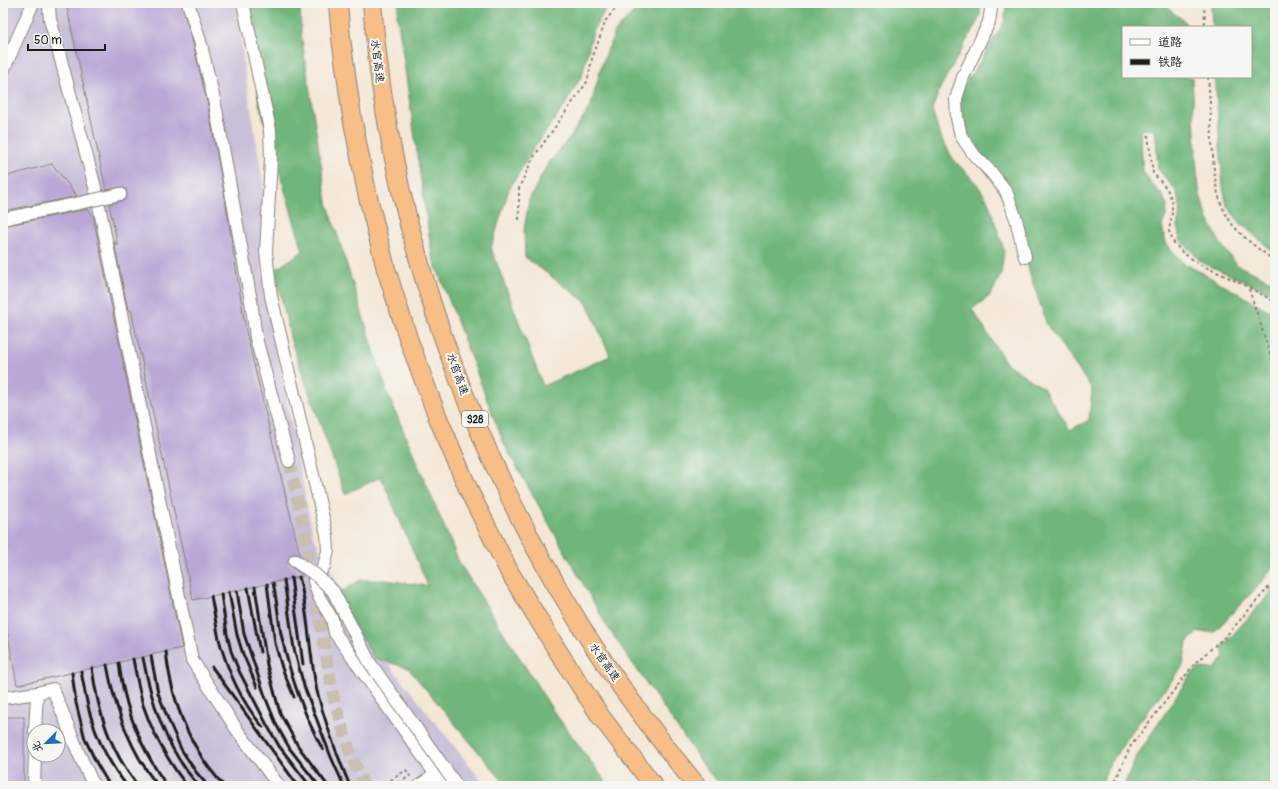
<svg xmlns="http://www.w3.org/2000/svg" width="1278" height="789" font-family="Pangolin,'LXGW WenKai TC',sans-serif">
<rect width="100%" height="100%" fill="#f6f6f2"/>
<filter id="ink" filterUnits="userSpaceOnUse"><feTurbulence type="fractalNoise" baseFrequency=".025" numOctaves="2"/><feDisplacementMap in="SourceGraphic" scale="8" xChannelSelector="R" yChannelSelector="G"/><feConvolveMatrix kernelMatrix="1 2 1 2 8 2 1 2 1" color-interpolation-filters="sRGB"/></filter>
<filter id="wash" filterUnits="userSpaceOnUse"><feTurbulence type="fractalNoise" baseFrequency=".012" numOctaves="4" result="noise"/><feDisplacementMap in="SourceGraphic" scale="16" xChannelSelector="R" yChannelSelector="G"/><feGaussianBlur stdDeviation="0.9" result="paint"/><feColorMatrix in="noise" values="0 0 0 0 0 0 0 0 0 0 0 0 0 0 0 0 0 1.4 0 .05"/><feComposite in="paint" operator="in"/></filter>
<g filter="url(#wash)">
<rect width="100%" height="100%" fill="#f4e7d5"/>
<path fill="#c8bfd8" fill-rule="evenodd" d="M7 3H238L244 66 264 190 262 271 313 536 339 585 391 667 486 786H3V13ZM34 731H58V755H34Z"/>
<g fill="#6fb67c" stroke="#46694c">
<polygon points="250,3 300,3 301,34 327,202 387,392 460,564 554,712 609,786 507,786 408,668 374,658 336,595 361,580 385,580 428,586 381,477 345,494 291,341 275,270 303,251 259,103"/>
<path d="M399 3H609L593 31 582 75 565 105 535 147 509 189 491 248 543 386 610 356 587 303 525 257 524 230 529 200 547 165 571 136 591 105 602 64 615 32 634 11 646 3H981L980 17 940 88 932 110 939 134 953 159 977 184 988 201 1004 250 1001 274 991 295 972 309 1006 363 1043 388 1070 430 1089 420 1092 389 1047 325 1030 274 1013 211 955 126 962 87 980 62 1005 21 1006 3H1166L1165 4C1171 14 1185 18 1187 27H1123V77H1192L1197 172 1200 195 1208 219 1220 243 1237 265 1275 283V295L1201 262 1180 239 1177 227 1179 217 1180 206 1176 191 1158 169 1156 137 1153 129 1140 130 1143 171 1151 184 1162 194 1167 205 1166 216 1162 226 1166 243 1182 262 1275 314V563L1262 582 1214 632H1198L1187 642 1183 666 1133 730 1108 767 1101 786H722L709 773 608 628 504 444 432 256 397 14Z"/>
<polygon points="1211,3 1275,3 1275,253 1241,224 1227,206 1223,187 1215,77 1251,77 1251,27 1212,27"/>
<polygon points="1275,586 1275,786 1124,786 1135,759 1190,675 1200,668 1214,669 1224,658 1222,647 1270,593"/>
</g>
<g id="blocks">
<g fill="#baa7d5">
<polygon points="66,3 181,3 193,43 208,106 225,198 246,332 300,555 296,554 291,554 288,560 288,564 291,567 303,576 193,600 131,310 128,310 114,241 118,246 109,204 125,200 127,197 127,193 126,189 122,187 106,190"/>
<polygon points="52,164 77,196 3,211 3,177"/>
<polygon points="88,209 93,216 182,648 17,685 3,608 3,226"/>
<rect x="3" y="717" width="21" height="69"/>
</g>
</g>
</g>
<g filter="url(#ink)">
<use href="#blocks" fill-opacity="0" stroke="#888278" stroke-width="1"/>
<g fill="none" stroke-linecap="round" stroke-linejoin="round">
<polyline stroke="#c9beb0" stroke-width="12" stroke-dasharray="12 6" stroke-linecap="butt" points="289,461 305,535 334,700 350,752 364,786"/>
<defs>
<g id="minor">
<polyline points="51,3 49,8 50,19 96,191 192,660 237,730 279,786"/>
<polyline points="188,3 200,41 215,104 251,301 256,338 289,461"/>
<polyline points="243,3 270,130 271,158 266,252 271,296 327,535 328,551 324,566 314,581 319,597 332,619 335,633 444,786"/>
<polyline points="992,3 989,22 963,77 956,99 957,118 961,136 975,156 991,172 1006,191 1016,219 1025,257"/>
<polyline points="3,71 33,3"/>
<polyline points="3,219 89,201"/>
<polyline points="3,698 37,693 53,689 79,754 94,786"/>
<polyline points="35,731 37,693"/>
<polyline points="34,786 35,755"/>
<polyline points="419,786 435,775"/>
</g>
<g id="highway">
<polyline points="338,3 341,38 352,117 367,193 386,269 409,341 438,418 470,493 510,573 559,653 601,717 654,786"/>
<path d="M372 3C375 39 379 75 385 110 412 275 474 444 558 588 568 604 577 620 587 636 620 688 658 738 697 786"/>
</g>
</defs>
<use href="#minor" stroke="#888278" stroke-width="14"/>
<use href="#highway" stroke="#888278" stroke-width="20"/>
<g stroke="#888278" stroke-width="2" stroke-dasharray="3 3" stroke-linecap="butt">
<polyline points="1204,3 1205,27"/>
<path d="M1208 77C1210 98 1211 120 1212 141 1214 168 1214 195 1228 218 1239 236 1259 249 1275 261"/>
<polyline points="1148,135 1153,173 1167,189 1172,201 1172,213 1169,231 1174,243 1182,252 1199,264 1245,285 1275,302"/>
<polyline points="519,220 519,188 533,158 587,82 592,59 606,20 620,3"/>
<polyline points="1249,289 1275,369"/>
<polyline points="380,786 385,784 406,770 410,776 394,786"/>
<polyline points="1113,786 1130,747 1196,662 1227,635 1275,580"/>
</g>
<use href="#minor" stroke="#fff" stroke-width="12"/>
<use href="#highway" stroke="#f7be88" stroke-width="18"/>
<g stroke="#1c1c1c" stroke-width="3">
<path d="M299 577C309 614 309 653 317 691 325 723 337 755 350 786"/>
<polyline points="291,578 303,664"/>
<polyline points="284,580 294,649 304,686 331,757 344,786"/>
<path d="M273 583C277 600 278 617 281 634 290 674 303 714 323 750"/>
<polyline points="267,584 275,643 282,668 294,697"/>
<polyline points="255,587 267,665 280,713 298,746 328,786"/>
<polyline points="248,588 260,652"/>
<polyline points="237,591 244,634 266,699 277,726 290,749 319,786"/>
<polyline points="229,592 237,635 243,654 257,687"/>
<polyline points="221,594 227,634 231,651 239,671 267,725 279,746 310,786"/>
<path d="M211 596C214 610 216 625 219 639 227 670 242 703 263 727"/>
<path d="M166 652C170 687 181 724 200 754 206 766 216 776 224 786"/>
<polyline points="151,656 158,693 168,719 181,749 196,772 208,786"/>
<path d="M143 658C152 705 166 749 199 786"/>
<path d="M133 659C136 674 139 690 143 705 153 735 168 761 187 786"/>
<path d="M119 663C124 708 141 749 167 786"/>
<path d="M107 665C115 709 130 751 158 786"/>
<polyline points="212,667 298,786"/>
<path d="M92 668C98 713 110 750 138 786"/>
<path d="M81 671C84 686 86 702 91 717 98 742 111 766 127 786"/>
<polyline points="72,673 76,703 85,739 97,764 110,786"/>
</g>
<defs>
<g id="minor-bridge">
<polyline points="89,201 120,194"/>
<polyline points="295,561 316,575 333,591 370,663 457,786"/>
</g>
</defs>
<use href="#minor-bridge" stroke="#888278" stroke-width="14" stroke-linecap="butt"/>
<use href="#minor-bridge" stroke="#fff" stroke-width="12"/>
</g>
</g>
<g text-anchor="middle" stroke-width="4" stroke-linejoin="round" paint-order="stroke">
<rect fill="#f6f6f2" stroke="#5d5d5c" stroke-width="1" x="462" y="411" width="26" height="16" rx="3"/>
<g font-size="10" font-weight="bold" fill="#1c1c1c">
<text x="475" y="423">S28</text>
</g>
<g font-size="11" fill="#1c1c1c" stroke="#f6f6f2">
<text transform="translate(378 61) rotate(83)" y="4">水官高速</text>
<text transform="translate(458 374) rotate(70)" y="4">水官高速</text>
<text transform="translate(605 662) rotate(55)" y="4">水官高速</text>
</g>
</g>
<rect width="1278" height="789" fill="none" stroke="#f6f6f2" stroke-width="16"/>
<rect x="1122" y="26" width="130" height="52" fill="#f6f6f2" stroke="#9f9f9c"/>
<rect x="1130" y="39" width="20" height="6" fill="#ffffff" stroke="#9f9f9c"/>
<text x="1158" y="46" font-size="12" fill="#1c1c1c">道路</text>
<rect x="1130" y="59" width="20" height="6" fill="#1c1c1c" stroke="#9f9f9c"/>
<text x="1158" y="66" font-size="12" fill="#1c1c1c">铁路</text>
<g transform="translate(46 743) rotate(246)"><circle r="19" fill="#f6f6f2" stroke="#9f9f9c"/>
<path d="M0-3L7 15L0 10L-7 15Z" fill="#1f6fb2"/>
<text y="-6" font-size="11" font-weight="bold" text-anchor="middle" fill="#1c1c1c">北</text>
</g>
<path d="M28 44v6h77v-6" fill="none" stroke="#1c1c1c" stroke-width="2"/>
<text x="34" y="44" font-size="12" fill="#1c1c1c" stroke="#f6f6f2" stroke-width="3" paint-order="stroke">50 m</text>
</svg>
